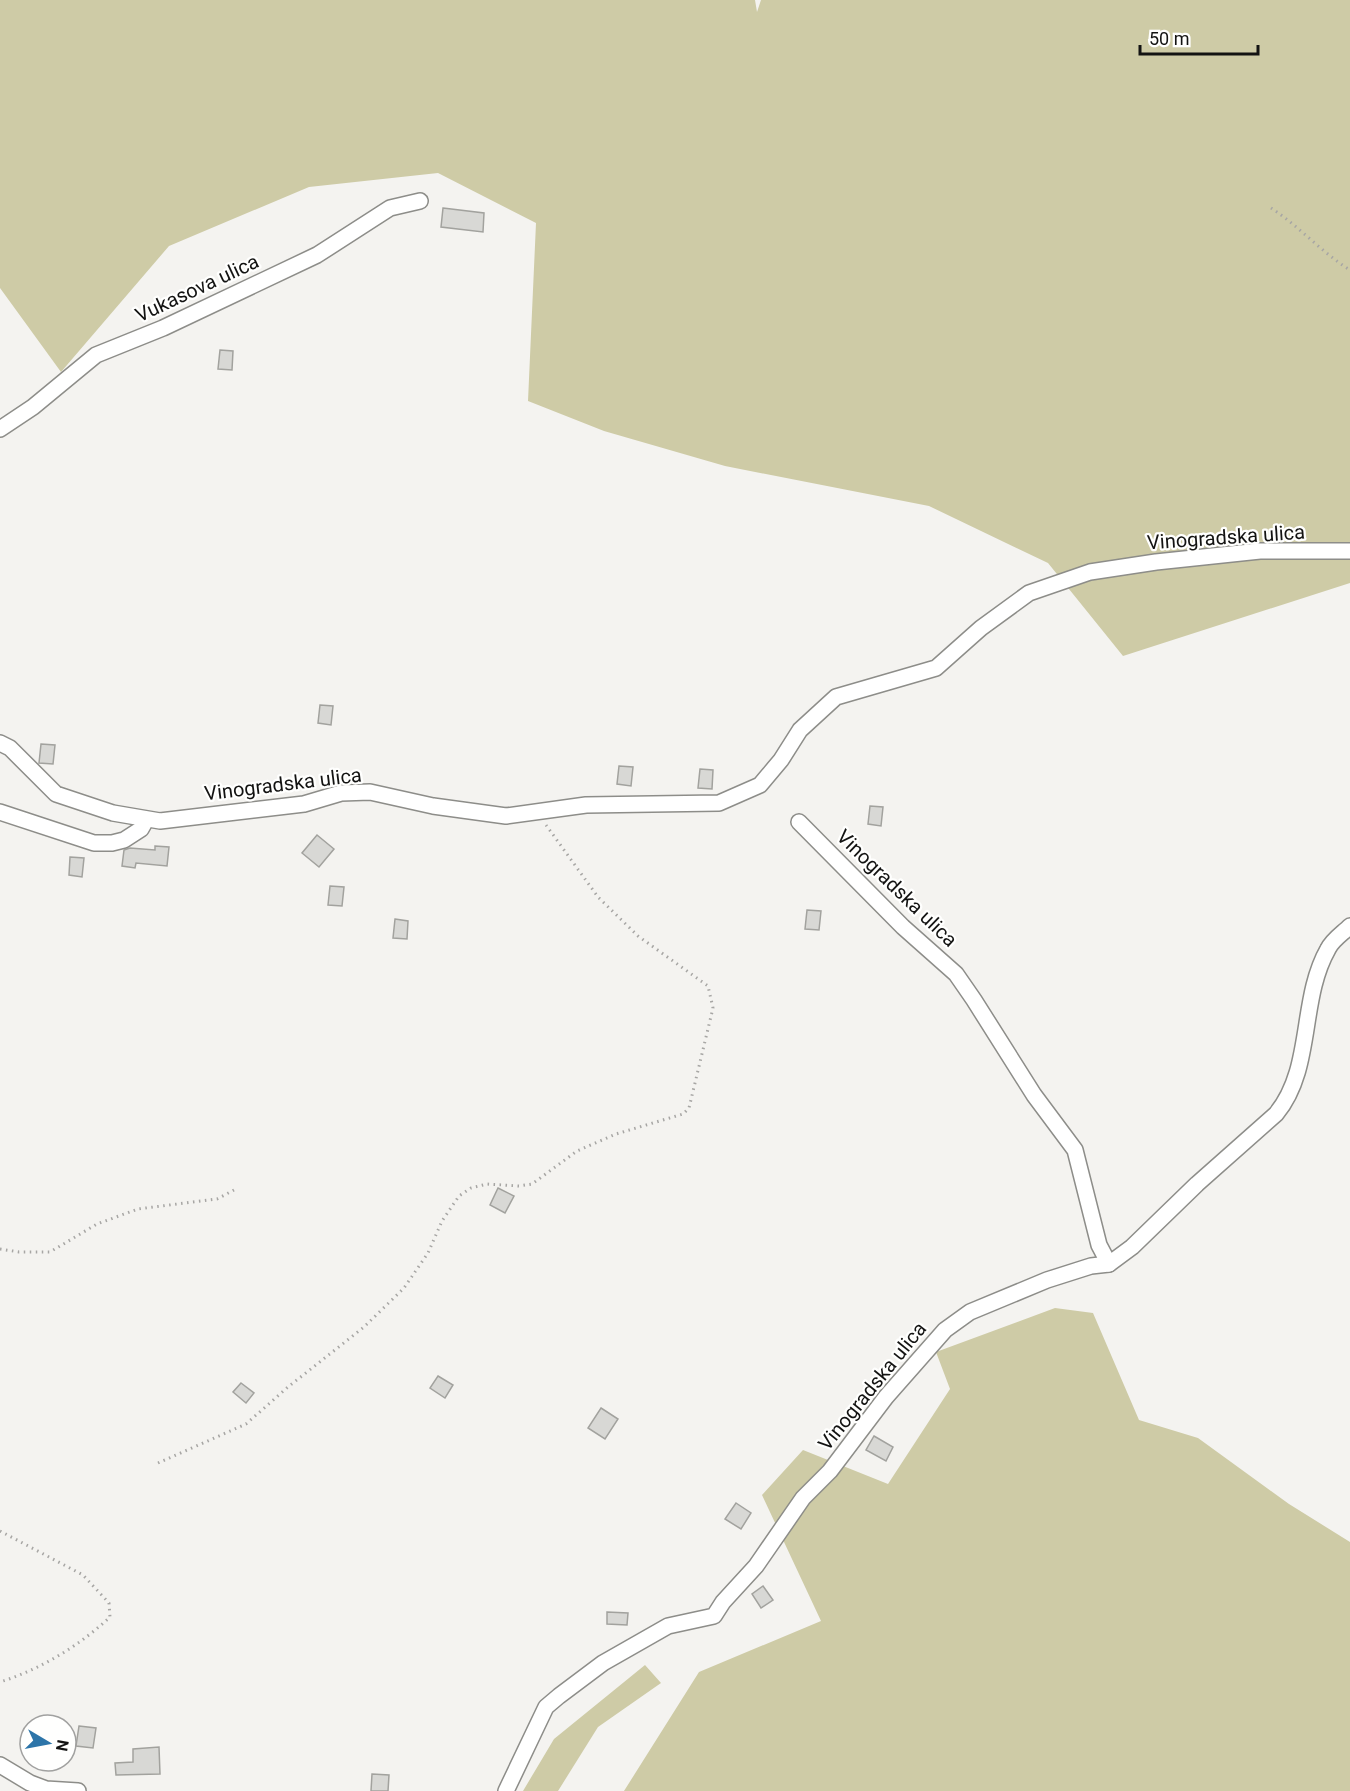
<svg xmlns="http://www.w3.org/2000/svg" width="1350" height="1791" font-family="Roboto,sans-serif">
<rect width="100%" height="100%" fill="#f4f3f0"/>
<g fill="#cecba6">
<polygon points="0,0 755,0 757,12 761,0 1350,0 1350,583 1123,656 1048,563 929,506 725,466 604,431 528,401 536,223 438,173 309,187 169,246 61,372 0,288"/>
<polygon points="1055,1308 1093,1313 1139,1420 1198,1438 1289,1504 1350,1542 1350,1791 624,1791 699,1672 821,1621 762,1495 803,1450 888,1484 950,1389 936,1352"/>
<polygon points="645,1665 661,1683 598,1727 558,1791 523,1791 554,1739"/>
</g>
<g fill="#d8d8d5" stroke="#a2a29e" stroke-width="1.5">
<polygon points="443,208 484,213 483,232 441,227"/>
<polygon points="220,350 233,351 232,370 218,369"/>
<polygon points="320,705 333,706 331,725 318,723"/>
<polygon points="41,744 55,745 53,764 39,763"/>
<polygon points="619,766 633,767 631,786 617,784"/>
<polygon points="700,769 713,770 712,789 698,788"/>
<polygon points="870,806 883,807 881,826 868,824"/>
<polygon points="317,835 334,849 319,867 302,853"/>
<polygon points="155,846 169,847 167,866 136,863 135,868 122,866 124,850 130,848 155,850"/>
<polygon points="70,857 84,858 82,877 69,875"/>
<polygon points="330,886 344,887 342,906 328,905"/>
<polygon points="807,910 821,911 819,930 805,929"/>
<polygon points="395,919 408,921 407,939 393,938"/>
<polygon points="498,1188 514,1196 505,1213 490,1205"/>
<polygon points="438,1376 453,1385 445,1398 430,1388"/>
<polygon points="241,1383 254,1393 246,1403 233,1392"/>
<polygon points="601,1408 618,1419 605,1439 588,1428"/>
<polygon points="874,1436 893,1447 886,1461 866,1450"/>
<polygon points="736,1503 751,1513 741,1529 725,1519"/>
<polygon points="763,1586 773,1600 761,1608 752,1594"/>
<polygon points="607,1612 628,1613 627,1625 607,1624"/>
<polygon points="79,1726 96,1728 93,1748 76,1746"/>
<polygon points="159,1747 160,1774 116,1775 115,1763 133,1762 133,1749"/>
<polygon points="372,1774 389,1775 388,1791 371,1791"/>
</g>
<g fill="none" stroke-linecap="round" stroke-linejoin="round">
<defs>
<g id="minor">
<polyline points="0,429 33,407 96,355 163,328 317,255 390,208 420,201"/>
<polyline points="0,743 10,748 56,794 113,813 160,821 304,804 341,793 370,792 433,806 506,816 586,805 719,803 760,785 781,760 800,730 836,697 936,668 981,628 1029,593 1090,572 1156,562 1260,551 1350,551"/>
<polyline points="0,812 94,843 112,843 124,840 141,829 146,820"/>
<path d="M1109 1264 1132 1247 1197 1184 1276 1114C1314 1068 1299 1000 1328 949 1332 940 1343 933 1350 926"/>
<polyline points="0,1765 30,1783 46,1789 78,1791"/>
<polyline points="506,1791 546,1707 559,1696 603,1663 668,1626 714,1616 723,1602 756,1566 803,1498 830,1471 886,1397 945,1330 970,1312 1047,1280 1091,1266 1109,1264 1099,1245 1075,1150 1034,1095 974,1000 956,974 903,927 799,822"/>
</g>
</defs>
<use href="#minor" stroke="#8d8d89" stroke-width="18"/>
<g stroke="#a7a6a4" stroke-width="3" stroke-dasharray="1.5 4.5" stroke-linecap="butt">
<path d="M1271 208C1299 226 1321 252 1350 270"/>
<polyline points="0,1249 19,1252 50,1252 97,1224 138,1209 217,1199 234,1190"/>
<polyline points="158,1463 246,1424 288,1387 364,1327 404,1288 428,1253 442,1221 459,1196 471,1188 487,1184 519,1186 532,1184 577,1151 616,1134 683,1114 689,1108 713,1008 708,986 638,936 598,897 546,825"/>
<path d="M0 1531 83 1575 109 1603 110 1617C79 1646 41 1669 0 1682"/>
</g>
<use href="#minor" stroke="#fff" stroke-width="15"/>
</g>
<g text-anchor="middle" stroke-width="4.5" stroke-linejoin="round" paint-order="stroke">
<g font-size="20" fill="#131312" stroke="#fffffe">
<text transform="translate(197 288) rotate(-25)" y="7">Vukasova ulica</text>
<text transform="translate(1226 537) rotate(-4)" y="7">Vinogradska ulica</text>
<text transform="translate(283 784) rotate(-7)" y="7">Vinogradska ulica</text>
<text transform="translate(897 888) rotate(44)" y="7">Vinogradska ulica</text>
<text transform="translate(872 1386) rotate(-51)" y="7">Vinogradska ulica</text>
</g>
</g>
<g transform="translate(48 1743) rotate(100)"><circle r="28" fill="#fffffe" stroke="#a1a1a0" stroke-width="1.5"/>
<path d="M0-4.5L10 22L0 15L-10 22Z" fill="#2d75a9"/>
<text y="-9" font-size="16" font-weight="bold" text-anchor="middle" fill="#131312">N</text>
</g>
<path d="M1140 45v9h118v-9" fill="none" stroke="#131312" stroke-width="3"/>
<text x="1149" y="45" font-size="18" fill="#131312" stroke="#fffffe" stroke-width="4.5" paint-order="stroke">50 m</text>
</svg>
